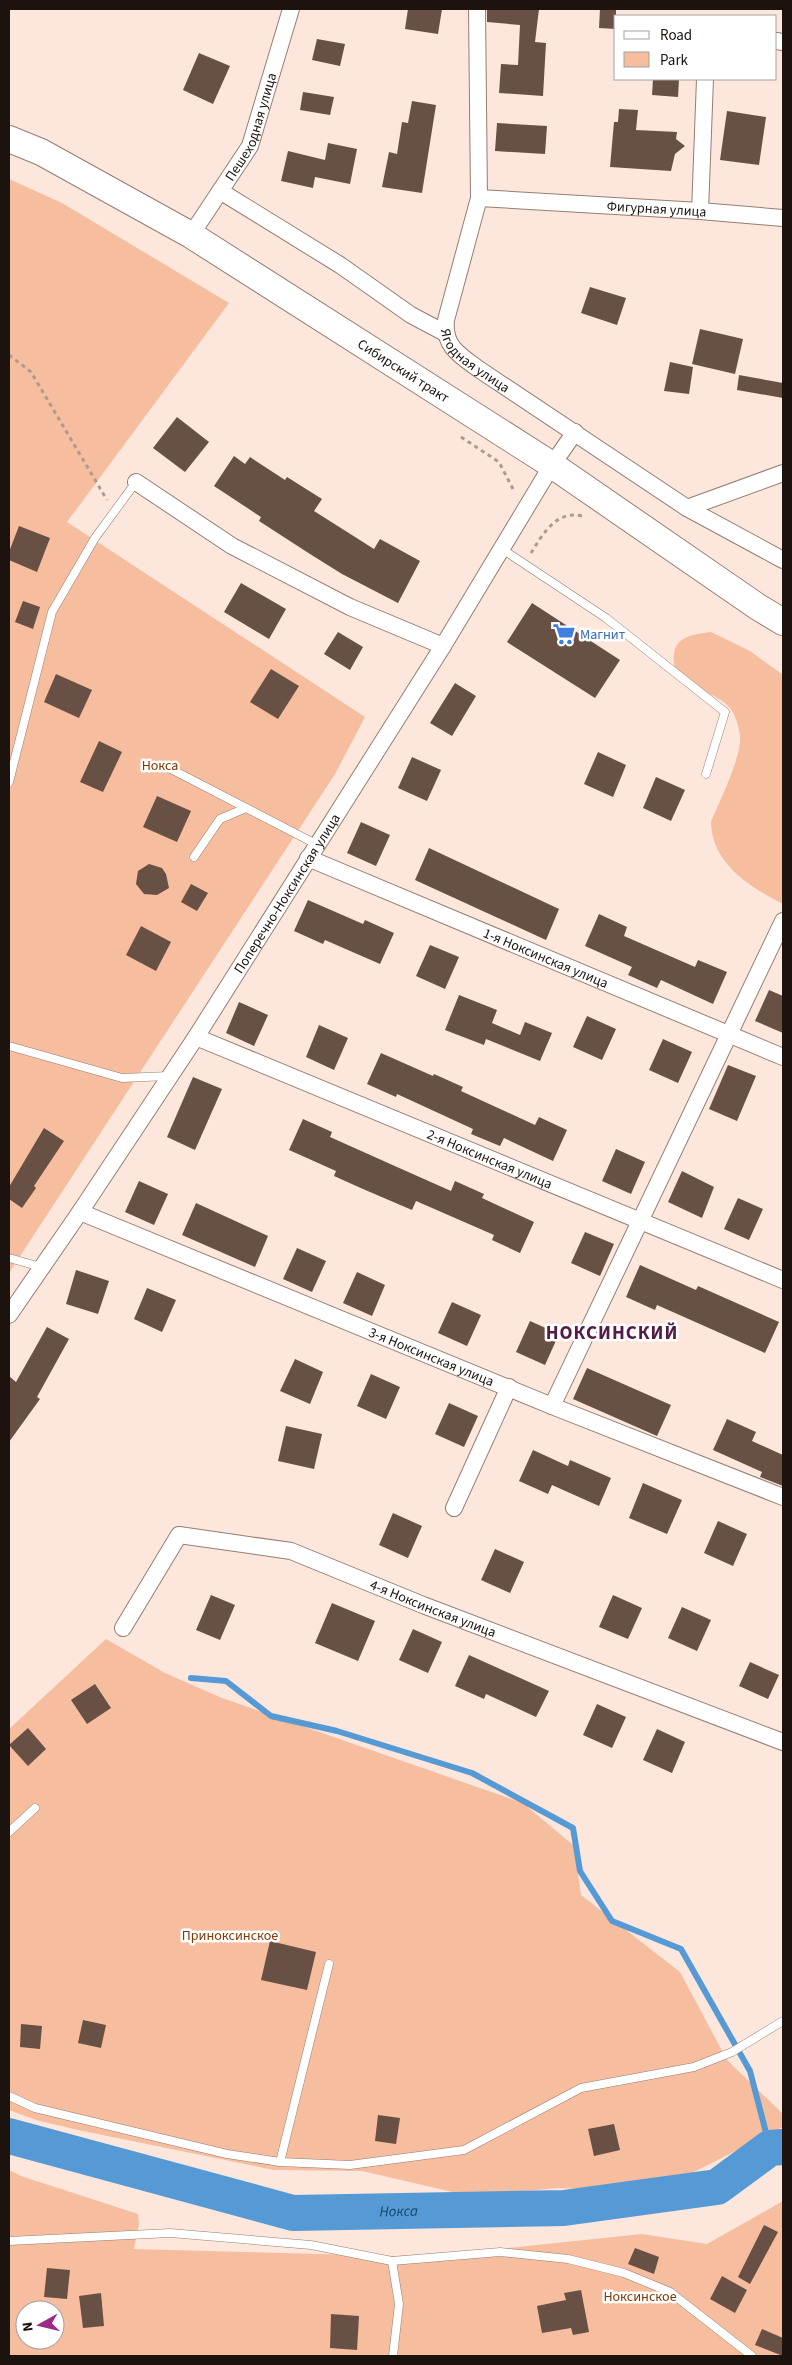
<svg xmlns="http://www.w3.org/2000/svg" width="792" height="2365" font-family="'Source Sans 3',sans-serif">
<rect width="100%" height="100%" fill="#fde7dc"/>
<g fill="#f6bd9e" fill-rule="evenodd">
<polygon points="9,179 62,203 229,303 67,522 365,717 335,774 9,1273"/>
<path d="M711 632 750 651 783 675V904C750 887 712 864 711 822 719 802 742 757 740 736 739 726 735 714 729 707 711 686 669 692 674 653 677 635 697 634 711 632Z"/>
<polygon points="106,1639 165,1673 222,1698 523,1803 574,1846 581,1895 680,1972 727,2060 783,2114 783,2127 682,2178 610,2190 558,2188 470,2196 362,2171 274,2170 78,2130 36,2120 9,2110 9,1729"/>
<path d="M9 2170 21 2176 138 2214 139 2224 134 2249 394 2256 499 2249 642 2234 707 2244 783 2201V2356H9ZM25 2310H55V2340H25Z"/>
</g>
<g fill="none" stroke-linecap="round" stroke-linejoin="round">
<polyline stroke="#569ad5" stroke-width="6" points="191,1678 226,1681 271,1716 337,1731 472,1773 573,1828 580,1871 612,1921 681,1949 750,2071 770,2148"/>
<path stroke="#569ad5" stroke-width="36" id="s1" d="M9 2136 293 2213 564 2208 717 2187 770 2148 783 2147"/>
</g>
<g fill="#685045">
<polygon points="408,9 442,9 438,34 405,29"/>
<polygon points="487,9 539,9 535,42 546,43 543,96 499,93 501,64 518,65 520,25 487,22"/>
<polygon points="600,9 616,9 616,29 599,28"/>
<polygon points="317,39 345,44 340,66 312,60"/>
<polygon points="199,53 230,66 213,104 183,90"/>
<polygon points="653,79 679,79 678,97 652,95"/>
<polygon points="303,92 334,97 330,115 300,110"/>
<polygon points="412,101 436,105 422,193 382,187 389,152 397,154 402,122 408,123"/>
<polygon points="619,109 638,110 636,130 677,132 676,139 685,146 675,154 671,171 610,167 614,122 618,122"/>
<polygon points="727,111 766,117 759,165 720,160"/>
<polygon points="497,123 547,126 545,154 495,151"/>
<polygon points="328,143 357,149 350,184 315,177 313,188 281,181 288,151 325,160"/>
<polygon points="590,287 626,298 617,325 581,313"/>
<polygon points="700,329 743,339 735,374 692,364"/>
<polygon points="670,362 693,367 689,394 664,391"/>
<polygon points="739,375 783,383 783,398 737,390"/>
<polygon points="177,417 209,442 185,472 153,448"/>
<polygon points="234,456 245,464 250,457 285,480 287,477 322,499 314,511 374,549 380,539 420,561 398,603 342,574 310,554 259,521 261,517 214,486"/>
<polygon points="19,526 50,538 37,572 9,560 9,552"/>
<polygon points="241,583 286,609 269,639 224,612"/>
<polygon points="23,601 40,607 33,629 15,622"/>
<polygon points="532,603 620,660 595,698 507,642"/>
<polygon points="338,632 363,647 350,670 324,654"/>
<polygon points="271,669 299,686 278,719 250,702"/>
<polygon points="56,674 92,690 79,718 44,702"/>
<polygon points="455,683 476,696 452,736 430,723"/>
<polygon points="99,741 122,752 103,792 80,782"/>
<polygon points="598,752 626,765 613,797 584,784"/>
<polygon points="412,757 441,770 427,801 398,788"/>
<polygon points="656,777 685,790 671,821 643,808"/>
<polygon points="157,796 191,811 177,842 143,827"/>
<polygon points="361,822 390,835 376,866 347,853"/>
<polygon points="429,848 559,909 546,940 415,880"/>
<polygon points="149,864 162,868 166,874 169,888 157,895 144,894 136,884 138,871"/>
<polygon points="191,884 208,893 197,911 181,902"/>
<polygon points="308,900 363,924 365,920 394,933 380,964 325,940 323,944 294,931"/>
<polygon points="599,914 627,927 624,936 695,967 698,960 727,972 713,1004 661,980 657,988 628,975 632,967 585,946"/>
<polygon points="141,926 171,942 156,971 126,955"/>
<polygon points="430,945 459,957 445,989 416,976"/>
<polygon points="769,990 783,996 783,1033 755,1021"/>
<polygon points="459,995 497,1010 492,1023 520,1035 525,1022 552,1033 540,1061 486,1039 484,1045 445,1030"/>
<polygon points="239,1002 268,1015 254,1046 226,1033"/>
<polygon points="587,1016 616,1029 602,1060 573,1047"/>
<polygon points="319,1025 348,1038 334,1070 306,1057"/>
<polygon points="663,1039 692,1052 678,1083 649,1070"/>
<polygon points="381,1053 433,1076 434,1074 463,1087 461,1091 535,1125 539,1117 567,1130 553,1161 504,1138 500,1146 471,1134 473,1129 397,1094 396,1097 367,1084"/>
<polygon points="728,1065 756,1076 737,1121 709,1109"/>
<polygon points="193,1077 222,1089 195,1150 167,1137"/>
<polygon points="303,1119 332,1132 330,1137 397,1167 451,1191 455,1181 484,1194 482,1198 534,1222 520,1253 492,1240 494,1235 416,1201 412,1210 363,1189 334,1176 336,1171 289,1150"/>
<polygon points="44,1128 64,1141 34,1186 36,1188 22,1208 9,1199 9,1187"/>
<polygon points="616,1149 645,1162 631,1194 602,1181"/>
<polygon points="682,1171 714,1187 702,1218 668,1202"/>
<polygon points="139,1181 168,1194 154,1225 125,1212"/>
<polygon points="738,1198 763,1209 749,1240 724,1229"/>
<polygon points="196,1203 268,1236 255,1267 182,1235"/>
<polygon points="585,1232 614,1244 600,1276 571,1263"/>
<polygon points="297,1248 326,1261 312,1292 283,1279"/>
<polygon points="640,1265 696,1290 698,1286 779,1322 765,1353 657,1305 655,1310 626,1297"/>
<polygon points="76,1270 109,1281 98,1314 66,1304"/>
<polygon points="357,1272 385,1285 372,1316 343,1303"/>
<polygon points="147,1288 176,1300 162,1332 134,1319"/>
<polygon points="452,1302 481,1315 467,1346 438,1333"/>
<polygon points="530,1321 559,1334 545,1365 516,1352"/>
<polygon points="47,1327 69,1339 37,1397 40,1399 9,1442 9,1376 16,1382"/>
<polygon points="295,1359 323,1372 310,1404 280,1391"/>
<polygon points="587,1368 671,1405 657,1436 573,1399"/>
<polygon points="371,1374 400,1387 386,1419 357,1406"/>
<polygon points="449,1403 478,1416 464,1447 435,1434"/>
<polygon points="727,1419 756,1432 752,1441 783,1455 783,1486 760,1477 762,1472 713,1450"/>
<polygon points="286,1426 322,1434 314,1469 278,1461"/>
<polygon points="533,1450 568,1466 570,1460 611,1478 599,1506 552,1485 548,1494 519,1481"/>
<polygon points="643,1483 682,1500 667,1534 629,1518"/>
<polygon points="393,1513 422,1526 408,1558 379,1545"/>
<polygon points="718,1521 747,1534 733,1566 704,1553"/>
<polygon points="495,1549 524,1562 510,1593 481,1580"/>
<polygon points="211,1595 235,1605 220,1640 196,1630"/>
<polygon points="613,1595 642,1608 628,1639 599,1627"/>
<polygon points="332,1603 375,1621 358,1661 315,1643"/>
<polygon points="682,1607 711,1620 697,1651 668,1638"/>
<polygon points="413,1629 442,1642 428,1673 399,1660"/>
<polygon points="469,1655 549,1691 536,1717 486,1694 484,1699 455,1686"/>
<polygon points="750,1662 779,1675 768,1699 739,1686"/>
<polygon points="95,1684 111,1708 87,1724 71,1700"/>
<polygon points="597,1704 626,1717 612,1748 583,1735"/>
<polygon points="28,1728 46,1749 28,1766 9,1745"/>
<polygon points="657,1729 685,1742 672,1773 643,1760"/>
<polygon points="270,1941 316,1952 307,1990 261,1980"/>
<polygon points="83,2020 106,2025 101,2048 78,2043"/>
<polygon points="21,2024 42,2026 40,2049 20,2047"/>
<polygon points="378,2115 400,2118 396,2144 375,2141"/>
<polygon points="614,2124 620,2150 594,2156 588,2129"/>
<polygon points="764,2225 778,2232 750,2284 738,2277"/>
<polygon points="635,2248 659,2257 654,2274 628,2264"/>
<polygon points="47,2268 70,2270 67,2299 44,2297"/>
<polygon points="722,2276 747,2290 735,2313 710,2299"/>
<polygon points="581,2290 589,2332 573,2335 571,2328 542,2333 537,2306 566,2300 564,2293"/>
<polygon points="101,2293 104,2326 83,2328 79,2296"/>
<polygon points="331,2314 359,2316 357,2350 330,2348"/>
<polygon points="762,2329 783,2338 783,2356 755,2345"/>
</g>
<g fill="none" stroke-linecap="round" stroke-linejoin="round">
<defs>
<g id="service">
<polyline points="502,549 606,618 725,712 706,774"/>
<polyline points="169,768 316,844"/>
<polyline points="9,782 52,612 95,538 136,482"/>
<polyline points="194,857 220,819 246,808"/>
<polyline points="9,1046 122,1078 169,1076"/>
<polyline points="9,1258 41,1267"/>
<polyline points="9,1832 35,1808"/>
<polyline points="9,2096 35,2108 227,2154 280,2162 350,2165 464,2150 581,2088 694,2067 732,2052 783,2021"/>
<polyline points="280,2162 329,1964"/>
<polyline points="9,2241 170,2233 311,2245 392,2261 500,2252 568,2259 624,2273 670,2292 752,2356"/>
<polyline points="392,2261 399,2304 393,2356"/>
</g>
<g id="minor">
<path id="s2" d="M477 9 479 198 446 320C443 347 461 356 480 370L687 508 783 560"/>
<polyline points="776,41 783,42"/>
<polyline points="220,191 340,265 411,315 445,333"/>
<path id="s3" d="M479 198 700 211 783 218"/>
<polyline points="700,211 705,79"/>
<path id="s4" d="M191 235 250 146 291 9"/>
<polyline points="136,482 232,546 350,607 443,646"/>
<polyline points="687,508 783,473"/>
<path id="s5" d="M308 858 783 1057"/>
<path id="s6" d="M196 1037 783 1280"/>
<path id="s7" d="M80 1212 552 1406 783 1497"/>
<path id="s8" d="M9 1315 80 1212 196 1037 443 646 552 465 575 432"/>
<polyline points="552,1406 783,921"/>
<polyline points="454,1508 509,1387"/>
<path id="s9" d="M123 1628 179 1535 291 1551 423 1605 783 1742"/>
</g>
<g id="primary">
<path id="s10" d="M9 139 41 152 191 235 552 465 758 607 783 622"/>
</g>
</defs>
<use href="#service" stroke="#967d70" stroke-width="9"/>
<use href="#minor" stroke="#967d70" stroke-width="18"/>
<use href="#primary" stroke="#967d70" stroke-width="28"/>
<g stroke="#ad9b92" stroke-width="3" stroke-dasharray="4 4" stroke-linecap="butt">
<polyline points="9,355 31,372 107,500"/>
<polyline points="461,437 499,462 513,489"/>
<path d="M531 553C543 534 556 510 582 516"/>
</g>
<use href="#service" stroke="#fff" stroke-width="8"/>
<use href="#minor" stroke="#fff" stroke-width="16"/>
<use href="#primary" stroke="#fff" stroke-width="26"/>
</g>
<defs>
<symbol id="supermarket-bare" viewBox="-9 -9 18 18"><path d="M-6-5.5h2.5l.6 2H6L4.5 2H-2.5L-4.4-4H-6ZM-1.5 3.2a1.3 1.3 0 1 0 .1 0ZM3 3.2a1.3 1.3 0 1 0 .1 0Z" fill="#3f7fe0" stroke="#fff" stroke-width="2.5" paint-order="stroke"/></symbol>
</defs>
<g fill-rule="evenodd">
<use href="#supermarket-bare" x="548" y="618" width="32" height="32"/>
</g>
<g text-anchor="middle" stroke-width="5" stroke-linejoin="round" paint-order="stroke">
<g font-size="14" fill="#1c130e" stroke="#fff">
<text dy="5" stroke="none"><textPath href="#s4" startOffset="125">Пешеходная улица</textPath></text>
<text dy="5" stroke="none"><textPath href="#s3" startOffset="178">Фигурная улица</textPath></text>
<text dy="5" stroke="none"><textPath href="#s2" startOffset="369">Ягодная улица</textPath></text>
<text dy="5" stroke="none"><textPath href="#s10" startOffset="458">Сибирский тракт</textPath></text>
<text dy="5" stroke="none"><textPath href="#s8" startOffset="505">Поперечно-Ноксинская улица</textPath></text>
<text dy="5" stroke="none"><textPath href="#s5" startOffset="258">1-я Ноксинская улица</textPath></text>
<text dy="5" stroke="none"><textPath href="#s6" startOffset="318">2-я Ноксинская улица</textPath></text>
<text dy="5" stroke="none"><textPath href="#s7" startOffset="380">3-я Ноксинская улица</textPath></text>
<text dy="5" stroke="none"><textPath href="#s9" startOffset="375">4-я Ноксинская улица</textPath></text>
</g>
<g font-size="14" fill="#366cbe" stroke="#fff" text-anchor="start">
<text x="580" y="639">Магнит</text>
</g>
<g font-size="14" fill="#803903" stroke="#fff">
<text x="160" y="770">Нокса</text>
<text x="230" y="1940">Приноксинское</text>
<text x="640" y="2301">Ноксинское</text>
</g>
<g font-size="15" font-style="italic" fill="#14476e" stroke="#fff">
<text dy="5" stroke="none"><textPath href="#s1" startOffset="400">Нокса</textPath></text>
</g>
<g font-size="19" font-weight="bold" letter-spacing="1" fill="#531c47" stroke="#fff">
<text x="612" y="1339">НОКСИНСКИЙ</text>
</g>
</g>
<rect width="792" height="2365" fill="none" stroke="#1c130e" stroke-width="20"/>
<rect x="614" y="15" width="162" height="65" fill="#ffffff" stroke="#a4a19f"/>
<rect x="624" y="31" width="25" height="8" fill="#ffffff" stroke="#a4a19f"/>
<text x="660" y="40" font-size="15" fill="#1c130e">Road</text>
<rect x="624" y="52" width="25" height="15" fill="#f6bd9e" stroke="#a4a19f"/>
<text x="660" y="65" font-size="15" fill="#1c130e">Park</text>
<g transform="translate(40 2325) rotate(262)"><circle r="24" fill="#ffffff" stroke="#a4a19f"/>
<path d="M0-4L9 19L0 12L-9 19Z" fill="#9c2a87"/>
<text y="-8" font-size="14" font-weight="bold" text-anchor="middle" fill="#1c130e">N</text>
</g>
</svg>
